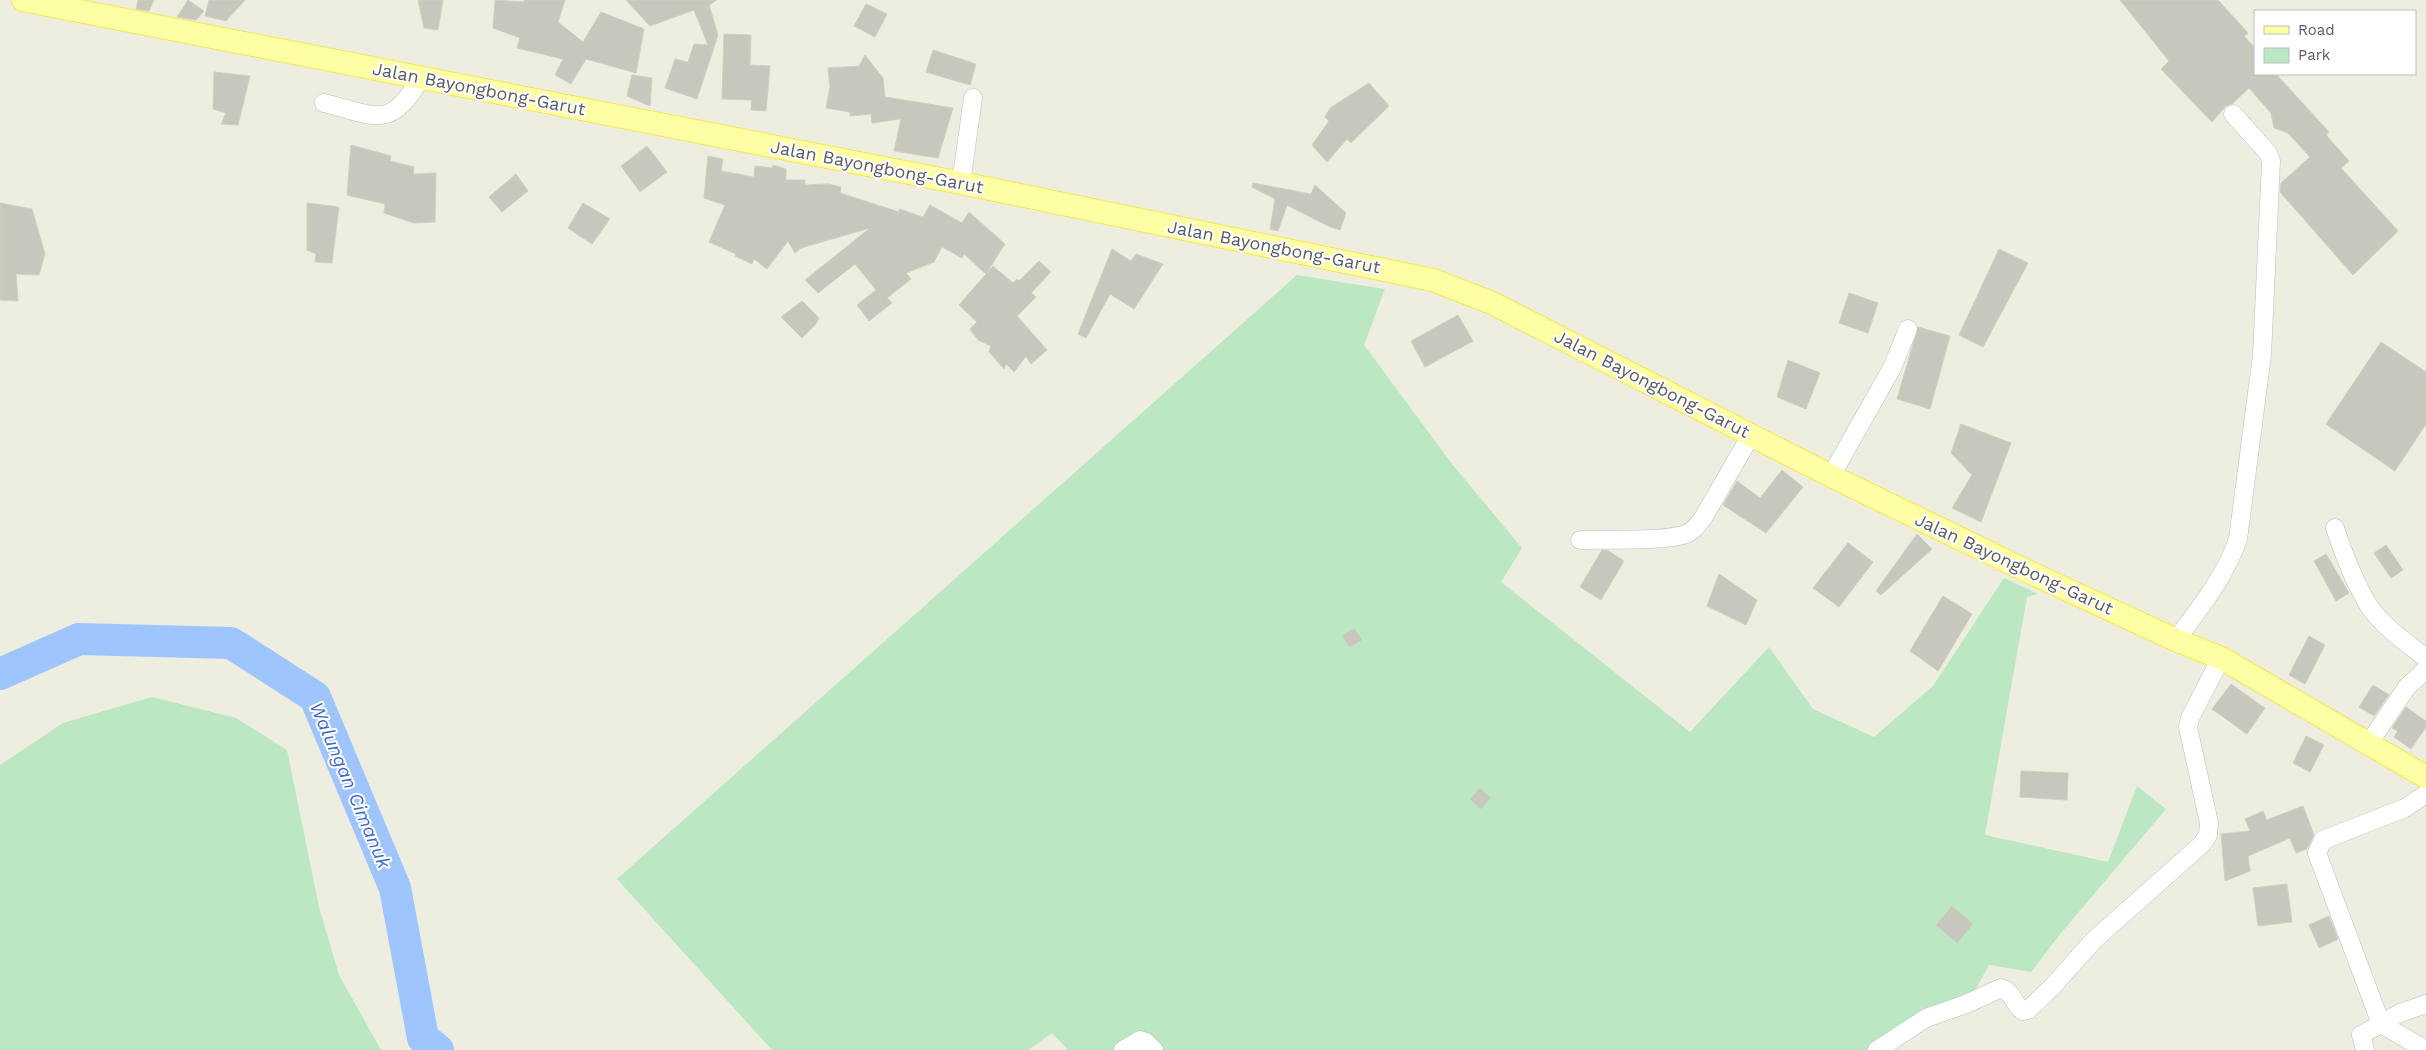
<svg xmlns="http://www.w3.org/2000/svg" width="2426" height="1050" font-family="'Work Sans',sans-serif">
<rect width="100%" height="100%" fill="#edede0"/>
<g fill="#bbe7c3">
<polygon points="1297,275 1385,289 1364,345 1452,464 1522,548 1501,582 1690,732 1769,647 1813,709 1874,737 1933,686 2004,578 2038,594 2027,597 1985,835 2108,862 2137,786 2166,809 2061,933 2031,972 1989,965 1970,1000 1875,1050 1068,1050 1052,1033 1028,1050 772,1050 617,879"/>
<polygon points="152,697 236,718 287,750 319,907 339,975 381,1050 0,1050 0,765 63,723"/>
</g>
<g fill="none" stroke-linecap="round" stroke-linejoin="round">
<polyline stroke="#9fc5ff" stroke-width="32" points="0,674 79,639 231,643 315,697 395,888 423,1038 438,1050"/>
</g>
<g fill="#c8c7be" stroke="#d2cfbf">
<polygon points="138,0 154,0 149,11 136,9"/>
<polygon points="188,0 204,11 196,20 177,17"/>
<polygon points="209,0 245,0 226,21 205,16"/>
<polygon points="418,0 443,0 438,30 424,28"/>
<polygon points="495,0 524,2 524,0 565,0 558,22 583,42 601,12 644,29 636,73 586,59 571,84 555,75 563,59 517,48 520,38 493,28"/>
<polygon points="626,0 717,0 709,5 718,35 697,99 665,88 675,59 688,62 694,44 708,45 694,10 650,26"/>
<polygon points="2120,0 2218,0 2248,33 2244,36 2255,48 2255,74 2276,74 2329,132 2326,135 2349,161 2341,168 2398,231 2353,275 2280,192 2281,183 2310,157 2288,133 2274,128 2271,113 2249,88 2232,104 2226,106 2212,122 2161,69 2169,61"/>
<polygon points="866,4 887,14 875,37 854,26"/>
<polygon points="724,34 751,35 750,65 770,66 766,111 751,110 752,100 722,99"/>
<polygon points="933,50 976,64 970,85 926,72"/>
<polygon points="865,55 883,78 885,97 953,108 938,158 894,151 901,119 872,123 871,114 850,116 850,112 826,108 830,87 828,68 859,66"/>
<polygon points="214,72 250,76 238,125 221,124 226,113 213,109"/>
<polygon points="632,75 652,78 650,106 627,96"/>
<polygon points="1369,83 1389,106 1351,143 1347,139 1327,162 1312,145 1329,121 1325,117 1330,108"/>
<polygon points="351,145 391,156 390,161 414,167 413,174 436,173 435,222 414,223 384,213 385,204 347,195"/>
<polygon points="647,146 667,172 640,192 621,166"/>
<polygon points="708,156 723,159 721,171 754,177 755,166 772,168 773,165 786,169 786,180 805,180 805,185 828,184 841,187 840,193 899,212 899,209 923,217 930,205 962,223 969,212 1005,244 986,274 964,254 962,258 942,247 934,262 906,273 911,279 887,298 892,303 869,321 857,305 876,290 855,264 818,293 805,280 870,228 801,248 795,253 788,241 767,269 754,259 752,264 735,256 736,254 709,242 725,205 704,198"/>
<polygon points="516,174 528,191 502,212 489,197"/>
<polygon points="1253,183 1311,194 1315,185 1346,213 1340,230 1330,227 1287,205 1278,231 1270,229 1275,199 1252,187"/>
<polygon points="0,203 32,209 45,254 39,275 16,274 18,301 0,300"/>
<polygon points="307,203 339,207 332,263 315,262 316,254 307,250"/>
<polygon points="583,203 610,219 592,244 568,228"/>
<polygon points="1112,249 1131,261 1136,254 1163,264 1134,309 1110,294 1086,338 1078,334"/>
<polygon points="1999,249 2028,263 1983,347 1959,335"/>
<polygon points="1039,261 1051,272 1031,293 1036,297 1017,316 1047,350 1031,364 1026,356 1014,372 1006,364 1004,369 989,352 991,346 978,340 970,329 977,322 959,305 993,266 1013,283 1017,279 1019,281"/>
<polygon points="1849,293 1878,303 1868,333 1839,323"/>
<polygon points="802,301 819,318 816,324 802,338 781,317"/>
<polygon points="1458,315 1473,341 1425,367 1411,341"/>
<polygon points="1918,327 1950,336 1930,409 1897,399"/>
<polygon points="2381,342 2426,372 2426,424 2395,471 2326,424"/>
<polygon points="1788,360 1820,373 1806,409 1777,397"/>
<polygon points="1961,424 2011,443 1981,522 1952,508 1972,475 1951,453"/>
<polygon points="1782,470 1803,487 1766,533 1723,505 1737,481 1760,498"/>
<polygon points="1917,534 1932,549 1881,595 1876,591"/>
<polygon points="1848,543 1873,562 1839,607 1813,588"/>
<polygon points="2386,545 2403,570 2391,578 2374,553"/>
<polygon points="1602,550 1607,550 1624,561 1601,600 1580,587"/>
<polygon points="2326,554 2349,593 2336,601 2314,561"/>
<polygon points="1719,574 1757,600 1746,625 1707,606"/>
<polygon points="1943,596 1972,614 1938,671 1910,651"/>
<polygon points="1354,628 1362,640 1350,647 1342,636"/>
<polygon points="2309,636 2325,645 2305,684 2289,675"/>
<polygon points="2231,684 2265,708 2247,734 2212,709"/>
<polygon points="2373,685 2389,695 2374,716 2359,707"/>
<polygon points="2406,707 2426,721 2426,727 2411,749 2394,737 2398,731 2392,728"/>
<polygon points="2306,736 2324,745 2310,772 2293,763"/>
<polygon points="2021,771 2068,773 2067,800 2020,797"/>
<polygon points="1480,788 1491,798 1481,809 1470,799"/>
<polygon points="2303,806 2314,835 2307,849 2296,853 2290,838 2248,856 2250,871 2225,881 2221,834 2250,831 2245,819 2263,811 2267,820"/>
<polygon points="2287,884 2292,922 2258,926 2253,888"/>
<polygon points="1952,906 1973,924 1957,943 1936,925"/>
<polygon points="2329,916 2338,939 2319,948 2309,925"/>
</g>
<g fill="none" stroke-linecap="round" stroke-linejoin="round">
<defs>
<g id="minor">
<path d="M324 103C377 116 389 131 421 78"/>
<polyline points="961,183 973,98"/>
<polyline points="1831,476 1892,368 1908,329"/>
<path d="M2335 528C2344 555 2354 582 2369 606 2383 627 2407 643 2426 658"/>
<path d="M1580 540C1606 539 1663 542 1686 534 1694 531 1698 524 1703 518L1751 435"/>
<path d="M2176 640C2199 609 2225 577 2238 539L2262 355 2271 161 2268 153 2233 114"/>
<polyline points="2369,743 2407,687 2426,669"/>
<polyline points="1123,1050 1140,1040 1146,1042 1154,1050"/>
<path d="M1877 1050 1926 1018 1966 1004 2001 988C2014 992 2013 1005 2023 1011L2028 1010 2052 987 2094 940 2202 844 2208 835 2209 823 2188 727 2190 718 2221 658"/>
<polyline points="2365,1050 2361,1035 2400,1013 2426,1004"/>
<polyline points="2426,1050 2381,1024 2317,853 2323,840 2405,808 2426,794"/>
</g>
<polyline id="major" points="23,0 961,183 1433,280 1492,303 1831,476 2031,573 2176,640 2221,658 2426,777"/>
</defs>
<use href="#minor" stroke="#bbbdc3" stroke-width="19"/>
<use href="#major" stroke="#f8e54f" stroke-width="24"/>
<use href="#minor" stroke="#fff" stroke-width="18"/>
<use href="#major" stroke="#feffa4" stroke-width="22"/>
</g>
<g text-anchor="middle" stroke-width="4" stroke-linejoin="round" paint-order="stroke">
<g font-size="18" fill="#595c63" stroke="#fff">
<text transform="translate(479 89) rotate(11)" y="6">Jalan Bayongbong-Garut</text>
<text transform="translate(877 167) rotate(11)" y="6">Jalan Bayongbong-Garut</text>
<text transform="translate(1274 247) rotate(11)" y="6">Jalan Bayongbong-Garut</text>
<text transform="translate(1652 384) rotate(27)" y="6">Jalan Bayongbong-Garut</text>
<text transform="translate(2014 564) rotate(25)" y="6">Jalan Bayongbong-Garut</text>
</g>
<g font-size="19" font-style="italic" fill="#3c68c8" stroke="#fff">
<text transform="translate(351 785) rotate(67)" y="7">Walungan Cimanuk</text>
</g>
</g>
<rect x="2254" y="10" width="162" height="65" fill="#ffffff" stroke="#bdbec1"/>
<rect x="2264" y="26" width="25" height="8" fill="#feffa4" stroke="#bdbec1"/>
<text x="2298" y="35" font-size="15" fill="#595c63">Road</text>
<rect x="2264" y="48" width="25" height="15" fill="#bbe7c3" stroke="#bdbec1"/>
<text x="2298" y="60" font-size="15" fill="#595c63">Park</text>
</svg>
